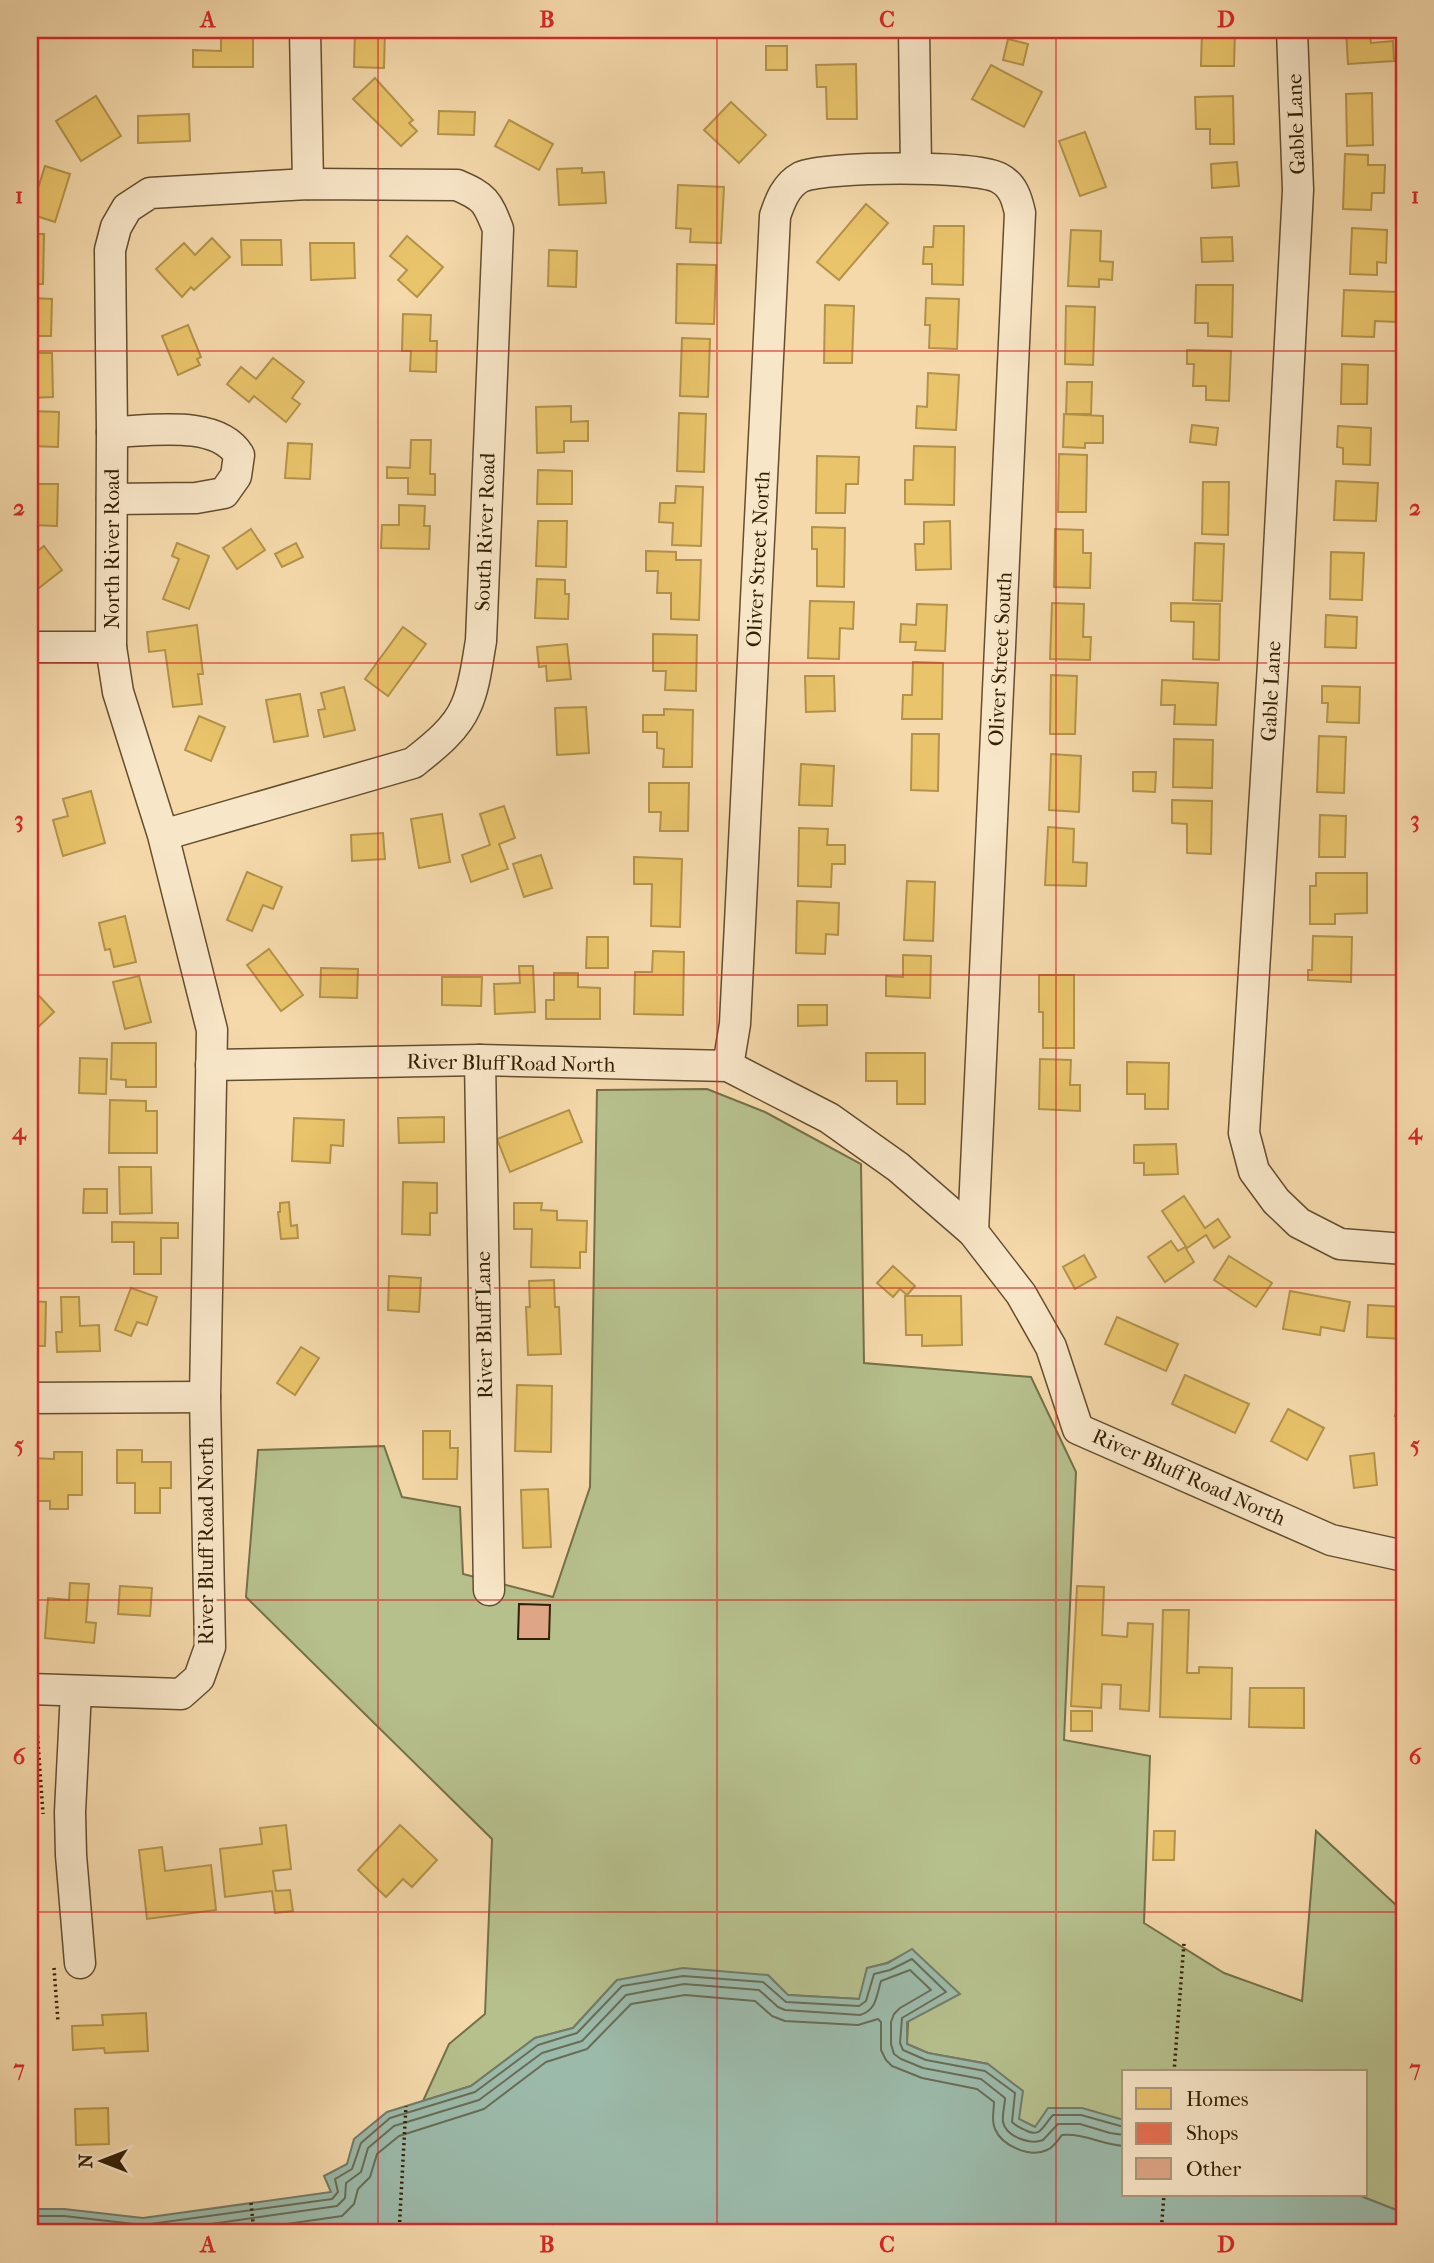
<svg xmlns="http://www.w3.org/2000/svg" width="1434" height="2263" font-family="'IM FELL French Canon',serif">
<rect width="100%" height="100%" fill="#f5d9ab"/>
<filter id="stains"><feTurbulence type="fractalNoise" baseFrequency=".00286" numOctaves="4"/><feColorMatrix values="0 0 0 0 .2 0 0 0 0 .09 0 0 0 0 .02 0 0 0 .5 -.17"/></filter>
<radialGradient id="worn" r=".72"><stop offset=".6" stop-color="#630" stop-opacity="0"/><stop offset="1" stop-color="#630" stop-opacity=".3"/></radialGradient>
<polygon fill="#b6c08d" stroke="#757048" stroke-width="2" points="707,1089 765,1112 861,1164 864,1363 1031,1377 1076,1472 1064,1740 1150,1756 1144,1923 1224,1973 1302,2001 1316,1831 1396,1905 1404,1906 1404,2213 1358,2195 1366,2195 1366,2072 1124,2072 1124,2120 1114,2118 1035,2127 1018,2119 988,2064 928,2053 907,2044 912,1950 887,1963 867,1968 860,1999 787,1995 768,1975 617,1980 573,2028 535,2038 471,2086 423,2101 449,2044 485,2014 492,1839 246,1597 258,1450 384,1446 402,1497 460,1507 463,1574 553,1597 590,1487 597,1090"/>
<polygon fill="#9cbaaa" stroke="#727c68" stroke-width="2" points="912,1949 960,1994 907,2022 907,2044 928,2053 988,2064 1023,2091 1019,2119 1035,2127 1048,2108 1082,2108 1124,2120 1124,2195 1358,2195 1404,2213 1404,2233 30,2233 30,2209 64,2209 143,2218 331,2192 324,2176 347,2164 354,2139 387,2112 471,2086 535,2038 573,2028 617,1980 683,1968 768,1975 788,1995 859,1999 867,1968 888,1963"/>
<g fill="#e9c46a" stroke="#b3934b" stroke-width="2">
<polygon points="221,30 253,30 253,67 193,67 193,50 221,51"/>
<polygon points="355,30 385,30 384,68 354,67"/>
<polygon points="1202,30 1235,30 1234,66 1201,66"/>
<polygon points="1346,30 1369,30 1371,43 1393,41 1394,61 1348,64"/>
<polygon points="1008,39 1028,44 1023,65 1003,60"/>
<rect x="766" y="46" width="21" height="24"/>
<polygon points="856,64 857,119 827,119 826,87 817,87 816,65"/>
<polygon points="991,65 1042,92 1024,127 972,99"/>
<polygon points="375,78 413,120 409,123 417,131 401,146 353,99"/>
<polygon points="1372,93 1373,145 1347,146 1346,94"/>
<polygon points="96,96 121,136 81,161 56,121"/>
<polygon points="1233,96 1234,144 1210,144 1210,129 1196,129 1195,97"/>
<polygon points="731,102 766,135 739,163 704,130"/>
<polygon points="439,111 475,112 474,135 438,134"/>
<polygon points="189,114 190,141 138,143 138,116"/>
<polygon points="509,120 553,144 539,170 495,146"/>
<polygon points="1085,132 1106,187 1080,196 1059,141"/>
<polygon points="1345,154 1368,155 1368,165 1385,165 1384,193 1372,193 1371,210 1343,209"/>
<polygon points="1237,162 1239,186 1212,188 1211,164"/>
<polygon points="45,166 70,174 55,222 30,214"/>
<polygon points="582,168 582,173 604,172 606,203 559,205 557,169"/>
<polygon points="678,185 724,187 721,243 690,242 691,229 676,228"/>
<polygon points="866,204 888,223 839,280 817,262"/>
<polygon points="934,226 964,226 963,285 932,284 932,264 923,264 924,247 933,247"/>
<polygon points="1352,228 1387,230 1386,263 1377,262 1377,275 1350,274"/>
<polygon points="1071,230 1101,231 1100,261 1113,262 1112,280 1099,279 1099,287 1068,286"/>
<polygon points="30,234 44,234 43,284 30,284"/>
<polygon points="407,236 443,267 417,297 398,280 407,270 390,256"/>
<polygon points="1232,237 1233,261 1202,262 1201,238"/>
<polygon points="212,238 230,257 194,290 191,287 182,297 156,269 184,243 195,255"/>
<polygon points="241,240 281,240 282,265 242,265"/>
<polygon points="310,243 354,243 355,278 311,280"/>
<polygon points="549,250 577,251 576,287 548,286"/>
<polygon points="677,264 716,265 714,324 676,323"/>
<polygon points="1196,285 1233,285 1232,337 1208,336 1208,323 1195,323"/>
<polygon points="1344,290 1397,292 1396,322 1375,321 1374,337 1342,336"/>
<polygon points="30,298 52,299 51,336 30,336"/>
<polygon points="926,298 959,299 957,349 929,348 930,325 925,325"/>
<polygon points="825,305 854,306 852,363 824,363"/>
<polygon points="1066,306 1095,307 1093,365 1065,364"/>
<polygon points="403,314 431,315 430,341 437,341 436,372 410,371 411,351 402,351"/>
<polygon points="188,325 201,357 197,359 200,365 178,375 162,336"/>
<polygon points="682,338 710,339 708,397 680,396"/>
<polygon points="1187,350 1231,351 1229,401 1206,400 1206,386 1193,386 1194,364 1187,364"/>
<polygon points="30,353 52,353 53,397 30,398"/>
<polygon points="273,358 304,382 292,398 300,404 286,422 254,396 249,402 227,384 241,367 256,379"/>
<polygon points="1342,364 1368,365 1367,404 1341,404"/>
<polygon points="928,373 959,375 956,430 916,428 917,406 927,407"/>
<polygon points="1067,382 1092,382 1091,414 1066,414"/>
<polygon points="571,406 571,422 588,421 588,441 564,441 564,452 537,453 536,407"/>
<polygon points="32,411 59,412 58,447 31,446"/>
<polygon points="679,413 706,414 704,472 677,471"/>
<polygon points="1064,414 1103,416 1103,443 1085,443 1085,448 1063,447"/>
<polygon points="1192,425 1218,428 1216,445 1190,442"/>
<polygon points="1338,426 1371,428 1370,465 1343,464 1343,448 1337,447"/>
<polygon points="411,440 431,440 430,474 435,474 435,495 408,494 408,478 387,478 387,467 410,468"/>
<polygon points="288,443 312,444 310,479 285,478"/>
<polygon points="914,446 955,447 954,505 905,504 905,480 913,480"/>
<polygon points="1059,454 1087,455 1086,512 1058,512"/>
<polygon points="817,456 859,457 858,484 846,484 845,513 816,513"/>
<polygon points="538,470 572,471 572,504 537,504"/>
<polygon points="1336,481 1378,483 1376,521 1334,520"/>
<polygon points="1203,482 1229,482 1228,535 1202,534"/>
<polygon points="32,484 58,484 57,526 31,525"/>
<polygon points="676,486 703,487 701,546 672,545 673,523 659,522 660,503 675,503"/>
<polygon points="399,505 425,506 424,526 430,526 429,549 381,548 382,525 399,525"/>
<polygon points="538,521 567,521 566,567 536,566"/>
<polygon points="950,521 951,569 916,570 915,544 924,544 924,522"/>
<polygon points="812,527 845,528 844,587 817,586 817,549 812,549"/>
<polygon points="251,529 265,550 237,569 223,548"/>
<polygon points="1055,529 1083,530 1083,553 1091,553 1090,588 1054,587"/>
<polygon points="177,543 209,556 189,609 163,599 179,559 172,556"/>
<polygon points="296,543 303,557 282,567 275,554"/>
<polygon points="1195,543 1224,544 1222,601 1193,600"/>
<polygon points="44,546 62,570 30,595 30,557"/>
<polygon points="646,551 676,552 676,560 701,560 699,620 671,619 671,593 657,593 658,571 646,571"/>
<polygon points="1331,552 1364,553 1362,600 1330,599"/>
<polygon points="537,579 565,580 565,594 569,594 568,619 535,618"/>
<polygon points="810,601 854,602 853,629 840,628 839,659 808,658"/>
<polygon points="1052,603 1084,604 1083,637 1091,637 1090,660 1050,659"/>
<polygon points="1171,603 1220,604 1219,660 1193,659 1194,622 1171,621"/>
<polygon points="917,604 947,605 945,651 915,650 916,642 900,642 901,624 916,625"/>
<polygon points="1326,615 1357,617 1356,648 1325,647"/>
<polygon points="197,625 203,674 198,674 202,704 173,707 165,650 149,652 147,632"/>
<polygon points="403,627 426,644 388,696 365,679"/>
<polygon points="653,634 697,635 696,691 665,690 666,671 653,671"/>
<polygon points="567,644 571,679 547,681 546,666 539,667 537,647"/>
<polygon points="913,662 943,663 942,719 902,719 903,695 912,695"/>
<polygon points="1051,675 1077,676 1075,734 1050,734"/>
<polygon points="805,676 834,676 835,711 806,712"/>
<polygon points="1162,680 1218,683 1216,725 1174,724 1175,705 1161,705"/>
<polygon points="1322,686 1360,687 1359,723 1327,722 1328,703 1322,703"/>
<polygon points="344,687 355,730 324,737 318,710 325,709 321,693"/>
<polygon points="300,694 308,736 274,742 266,700"/>
<polygon points="586,707 589,753 557,755 555,708"/>
<polygon points="664,709 693,710 692,767 663,767 664,749 657,748 657,732 643,732 643,715 664,715"/>
<polygon points="199,716 225,727 211,761 185,750"/>
<polygon points="912,734 939,734 938,791 911,790"/>
<polygon points="1319,736 1346,737 1344,793 1317,792"/>
<polygon points="1174,739 1213,740 1212,788 1173,787"/>
<polygon points="1051,754 1081,756 1079,812 1049,810"/>
<polygon points="801,764 834,766 832,806 799,805"/>
<polygon points="1133,772 1156,772 1155,792 1133,791"/>
<polygon points="649,783 689,783 688,831 660,831 661,812 649,812"/>
<polygon points="91,791 105,843 63,856 53,820 68,816 63,799"/>
<polygon points="1172,800 1212,801 1211,854 1187,853 1187,824 1172,823"/>
<polygon points="504,806 515,838 499,844 508,869 471,882 462,855 490,845 480,814"/>
<polygon points="442,814 450,862 419,868 411,819"/>
<polygon points="1320,815 1346,816 1345,857 1319,857"/>
<polygon points="1048,827 1074,829 1073,862 1087,863 1086,886 1045,885"/>
<polygon points="799,828 828,829 827,845 845,845 845,864 832,864 831,887 798,886"/>
<polygon points="383,833 385,859 352,861 351,835"/>
<polygon points="541,855 552,888 524,897 513,864"/>
<polygon points="634,857 682,859 680,927 651,926 652,884 634,884"/>
<polygon points="247,872 282,887 273,909 263,905 252,931 227,920"/>
<polygon points="1316,873 1367,873 1367,913 1335,914 1335,924 1310,924 1310,886 1316,886"/>
<polygon points="907,881 935,882 933,941 904,940"/>
<polygon points="797,901 839,903 838,935 826,934 825,954 796,953"/>
<polygon points="125,916 136,962 114,967 110,949 105,950 99,923"/>
<polygon points="1313,936 1352,937 1351,982 1308,980 1308,970 1312,970"/>
<polygon points="587,937 608,937 608,968 586,968"/>
<polygon points="269,949 303,995 281,1011 247,965"/>
<polygon points="653,951 684,952 683,1015 634,1014 635,972 652,972"/>
<polygon points="903,955 931,956 930,998 886,996 886,976 903,977"/>
<polygon points="519,966 533,966 535,1012 495,1014 494,984 520,983"/>
<polygon points="321,968 358,969 357,998 320,997"/>
<polygon points="554,973 578,973 578,987 600,988 600,1019 546,1019 546,1000 554,1000"/>
<polygon points="1039,975 1074,975 1074,1048 1043,1048 1043,1012 1039,1012"/>
<polygon points="139,976 151,1022 125,1029 113,982"/>
<polygon points="442,977 482,977 481,1006 442,1005"/>
<polygon points="30,986 54,1012 35,1030 30,1025"/>
<polygon points="798,1005 827,1005 827,1025 798,1026"/>
<polygon points="112,1043 156,1043 156,1087 126,1087 126,1080 111,1079"/>
<polygon points="866,1053 925,1053 925,1104 897,1104 897,1081 866,1081"/>
<polygon points="80,1058 107,1059 106,1094 79,1093"/>
<polygon points="1040,1059 1071,1060 1070,1085 1080,1085 1080,1111 1039,1109"/>
<polygon points="1127,1062 1169,1063 1168,1109 1145,1109 1145,1094 1127,1094"/>
<polygon points="110,1100 146,1101 146,1111 157,1111 157,1153 109,1153"/>
<polygon points="569,1110 582,1142 510,1172 497,1139"/>
<polygon points="444,1117 444,1142 399,1143 398,1118"/>
<polygon points="294,1118 344,1120 343,1146 331,1145 330,1163 292,1161"/>
<polygon points="1176,1144 1178,1174 1144,1175 1144,1163 1134,1163 1134,1145"/>
<polygon points="119,1167 151,1167 152,1213 120,1214"/>
<polygon points="403,1182 437,1183 437,1213 430,1213 430,1235 402,1234"/>
<polygon points="84,1189 107,1189 107,1213 83,1213"/>
<polygon points="1184,1196 1205,1228 1218,1219 1230,1237 1214,1248 1206,1235 1187,1248 1162,1211"/>
<polygon points="289,1202 291,1226 297,1225 298,1238 281,1239 278,1212 280,1212 280,1203"/>
<polygon points="514,1203 542,1203 541,1210 557,1211 557,1220 587,1221 586,1252 580,1252 580,1268 531,1267 532,1229 514,1229"/>
<polygon points="112,1222 178,1223 178,1238 161,1238 161,1274 134,1274 134,1242 112,1242"/>
<polygon points="1171,1241 1178,1251 1185,1247 1194,1262 1165,1282 1148,1257"/>
<polygon points="1084,1255 1096,1277 1075,1289 1063,1267"/>
<polygon points="1229,1256 1272,1283 1256,1307 1214,1280"/>
<polygon points="893,1266 915,1286 907,1295 900,1289 893,1297 877,1283"/>
<polygon points="389,1276 421,1278 419,1312 388,1310"/>
<polygon points="554,1280 555,1307 559,1307 561,1354 528,1355 526,1307 530,1307 529,1281"/>
<polygon points="131,1288 157,1297 147,1325 137,1322 131,1336 115,1330"/>
<polygon points="1290,1291 1350,1302 1344,1331 1321,1327 1320,1335 1283,1329"/>
<polygon points="905,1296 961,1296 962,1345 922,1346 922,1335 906,1335"/>
<polygon points="61,1297 79,1297 80,1326 99,1325 100,1351 57,1352 56,1332 62,1332"/>
<polygon points="30,1301 46,1302 45,1346 30,1346"/>
<polygon points="1368,1305 1404,1307 1404,1339 1367,1337"/>
<polygon points="1117,1317 1178,1344 1166,1371 1105,1344"/>
<polygon points="301,1347 319,1358 295,1395 277,1383"/>
<polygon points="1185,1375 1249,1404 1235,1433 1172,1404"/>
<polygon points="517,1385 552,1386 551,1452 515,1451"/>
<polygon points="1404,1387 1404,1418 1395,1416"/>
<polygon points="1288,1409 1324,1428 1307,1460 1271,1441"/>
<polygon points="423,1431 450,1431 450,1448 458,1448 457,1479 423,1479"/>
<polygon points="117,1450 142,1450 142,1462 171,1462 171,1488 160,1488 160,1513 135,1513 135,1483 117,1483"/>
<polygon points="54,1452 82,1452 82,1495 68,1495 68,1509 50,1509 50,1501 30,1501 30,1458 54,1459"/>
<polygon points="1374,1453 1377,1485 1354,1488 1350,1456"/>
<polygon points="548,1489 551,1547 523,1548 521,1490"/>
<polygon points="70,1583 89,1584 86,1622 96,1623 94,1643 45,1638 48,1598 69,1600"/>
<polygon points="120,1586 152,1588 150,1616 118,1614"/>
<polygon points="1077,1586 1104,1587 1102,1635 1127,1637 1128,1623 1153,1624 1149,1711 1120,1709 1121,1685 1102,1684 1101,1708 1071,1706"/>
<polygon points="1163,1610 1189,1610 1187,1673 1199,1673 1199,1667 1232,1668 1231,1719 1160,1717"/>
<polygon points="1250,1688 1304,1688 1304,1728 1249,1727"/>
<rect x="1071" y="1711" width="21" height="20"/>
<polygon points="286,1825 291,1869 273,1871 276,1891 290,1890 293,1911 275,1913 272,1891 225,1897 220,1849 262,1844 260,1828"/>
<polygon points="400,1825 437,1860 412,1887 403,1879 386,1897 358,1870"/>
<polygon points="1154,1831 1175,1831 1174,1860 1153,1860"/>
<polygon points="162,1847 165,1871 211,1865 216,1910 147,1919 139,1850"/>
<polygon points="146,2013 148,2051 105,2053 104,2048 73,2050 72,2026 103,2025 102,2015"/>
<polygon points="108,2108 109,2144 76,2145 75,2109"/>
</g>
<polygon fill="#e76f51" stroke="#b1573a" stroke-width="2" points="969,30 1029,30 1029,31 969,32"/>
<g fill="none" stroke-linecap="round" stroke-linejoin="round">
<g stroke="#686d57" stroke-width="2">
<path d="M30 2216H64L143 2225 332 2199 338 2192 335 2179 352 2169 361 2143 390 2118 475 2092 538 2045 577 2033 622 1986 683 1976 763 1982 786 2002 859 2006 866 2001 874 1974 890 1970 912 1959 946 1992 902 2018 900 2043 903 2050 926 2060 985 2071 1015 2093 1012 2122C1017 2127 1021 2128 1027 2131 1041 2138 1044 2124 1053 2115H1081L1124 2127"/>
<polyline points="30,2225 64,2225 137,2233"/>
<path d="M148 2233 337 2206 345 2198 346 2183 361 2172 368 2148 394 2126 479 2100 542 2053 582 2041 626 1995 684 1984 759 1990 778 2007 785 2010 860 2015C877 2010 876 1996 881 1981L910 1970 931 1990 900 2008 894 2014 891 2022V2044L894 2054 901 2059 923 2068 981 2079 1005 2098C1005 2105 1002 2114 1003 2122 1006 2137 1031 2145 1043 2140L1058 2124H1080L1110 2133 1124 2135"/>
<path d="M225 2233 342 2216 354 2204 358 2189 370 2177 377 2154 399 2136 484 2109 546 2062 587 2049 631 2004 685 1995 755 2001 772 2016 785 2021 858 2025 878 2019 881 2022V2050L886 2060 892 2066 922 2078 977 2089 994 2102C994 2111 991 2120 995 2129 1002 2146 1030 2158 1047 2150 1054 2147 1057 2141 1062 2135 1084 2133 1102 2145 1124 2146"/>
</g>
</g>
<polygon fill="#dea587" stroke="#342004" stroke-width="2" points="519,1604 550,1605 549,1639 518,1639"/>
<g fill="none" stroke-linecap="round" stroke-linejoin="round">
<defs>
<g id="minor">
<polyline points="305,30 308,184"/>
<polyline points="914,30 916,168"/>
<polyline points="1292,30 1298,190 1273,664 1244,1133 1254,1171 1276,1201 1299,1223 1340,1244 1404,1249"/>
<path d="M112 432C150 431 217 419 239 455L236 476 224 493 196 498 112 499"/>
<polyline points="30,647 111,647"/>
<polyline points="480,1060 489,1590"/>
<polyline points="211,1065 480,1060 728,1066 829,1118 898,1167 973,1232 1021,1294 1051,1347 1078,1429 1331,1540 1404,1556"/>
<path d="M728 1066 735 1024 775 216C780 201 786 185 801 177 825 166 976 165 999 178 1013 185 1017 199 1020 213L973 1232"/>
<polyline points="30,1398 205,1397"/>
<path d="M30 1689 181 1694 199 1678 210 1647 205 1397 212 1030 163 835 118 692 111 647 112 432 110 250 116 227 127 208 150 193 308 184 457 185C485 197 487 201 498 229L481 641C477 663 475 686 466 706 456 730 432 748 413 763L163 835"/>
<polyline points="76,1691 70,1812 71,1855 80,1963"/>
</g>
</defs>
<use href="#minor" stroke="#644e2e" stroke-width="33"/>
<g stroke="#342004" stroke-width="3.5" stroke-dasharray="2 3.5" stroke-linecap="butt">
<polyline points="36,1714 43,1814"/>
<polyline points="54,1968 58,2022"/>
<polyline points="1174,2072 1184,1943"/>
<polyline points="251,2203 254,2233"/>
<polyline points="399,2233 406,2106"/>
<polyline points="1161,2233 1164,2195"/>
</g>
<use href="#minor" stroke="#f8e6c8" stroke-width="30"/>
</g>
<path fill="none" stroke="#d62828" stroke-width="2" stroke-opacity="0.55" d="M378 30V2233M717 30V2233M1056 30V2233M30 351H1404M30 663H1404M30 975H1404M30 1288H1404M30 1600H1404M30 1912H1404"/>
<g text-anchor="middle" stroke-width="7" stroke-linejoin="round" paint-order="stroke">
<g font-size="21" fill="#342004" stroke="#f8e6c8">
<text transform="translate(1296 124) rotate(-92)" y="7">Gable Lane</text>
<text transform="translate(485 532) rotate(-88)" y="7">South River Road</text>
<text transform="translate(112 549) rotate(-90)" y="7">North River Road</text>
<text transform="translate(758 559) rotate(-87)" y="7">Oliver Street North</text>
<text transform="translate(1000 659) rotate(-87)" y="7">Oliver Street South</text>
<text transform="translate(1271 691) rotate(-87)" y="7">Gable Lane</text>
<text transform="translate(511 1063) rotate(1)" y="7">River Bluff Road North</text>
<text transform="translate(484 1325) rotate(-91)" y="7">River Bluff Lane</text>
<text transform="translate(1189 1477) rotate(24)" y="7">River Bluff Road North</text>
<text transform="translate(206 1541) rotate(-90)" y="7">River Bluff Road North</text>
</g>
</g>
<rect width="1434" height="2263" fill="none" stroke="#f5d9ab" stroke-width="77"/>
<rect x="1122" y="2070" width="245" height="126" fill="#f8e6c8" stroke="#aa977a" stroke-width="2"/>
<rect x="1136" y="2088" width="35" height="21" fill="#e9c46a" stroke="#aa977a" stroke-width="2"/>
<text x="1186" y="2106" font-size="21" fill="#342004">Homes</text>
<rect x="1136" y="2123" width="35" height="21" fill="#e76f51" stroke="#aa977a" stroke-width="2"/>
<text x="1186" y="2140" font-size="21" fill="#342004">Shops</text>
<rect x="1136" y="2158" width="35" height="21" fill="#dea587" stroke="#aa977a" stroke-width="2"/>
<text x="1186" y="2176" font-size="21" fill="#342004">Other</text>
<g transform="translate(102 2161) rotate(270)" stroke="#f8e6c8" stroke-width="5" paint-order="stroke">
<path d="M0-5L12 26L0 18L-12 26Z" fill="#342004"/>
<text y="-10" font-size="19" font-weight="bold" text-anchor="middle" fill="#342004">N</text>
</g>
<rect x="38" y="38" width="1358" height="2186" fill="none" stroke="#d62828" stroke-width="2.5"/>
<g font-size="23" text-anchor="middle" font-weight="bold" fill="#d62828">
<text x="208" y="27">A</text>
<text x="547" y="27">B</text>
<text x="887" y="27">C</text>
<text x="1226" y="27">D</text>
<text x="19" y="203">1</text>
<text x="1415" y="203">1</text>
<text x="19" y="515">2</text>
<text x="1415" y="515">2</text>
<text x="19" y="827">3</text>
<text x="1415" y="827">3</text>
<text x="19" y="1139">4</text>
<text x="1415" y="1139">4</text>
<text x="19" y="1452">5</text>
<text x="1415" y="1452">5</text>
<text x="19" y="1764">6</text>
<text x="1415" y="1764">6</text>
<text x="19" y="2076">7</text>
<text x="1415" y="2076">7</text>
<text x="208" y="2252">A</text>
<text x="547" y="2252">B</text>
<text x="887" y="2252">C</text>
<text x="1226" y="2252">D</text>
</g>
<rect width="100%" height="100%" filter="url(#stains)"/>
<rect width="100%" height="100%" fill="url(#worn)"/>
</svg>
